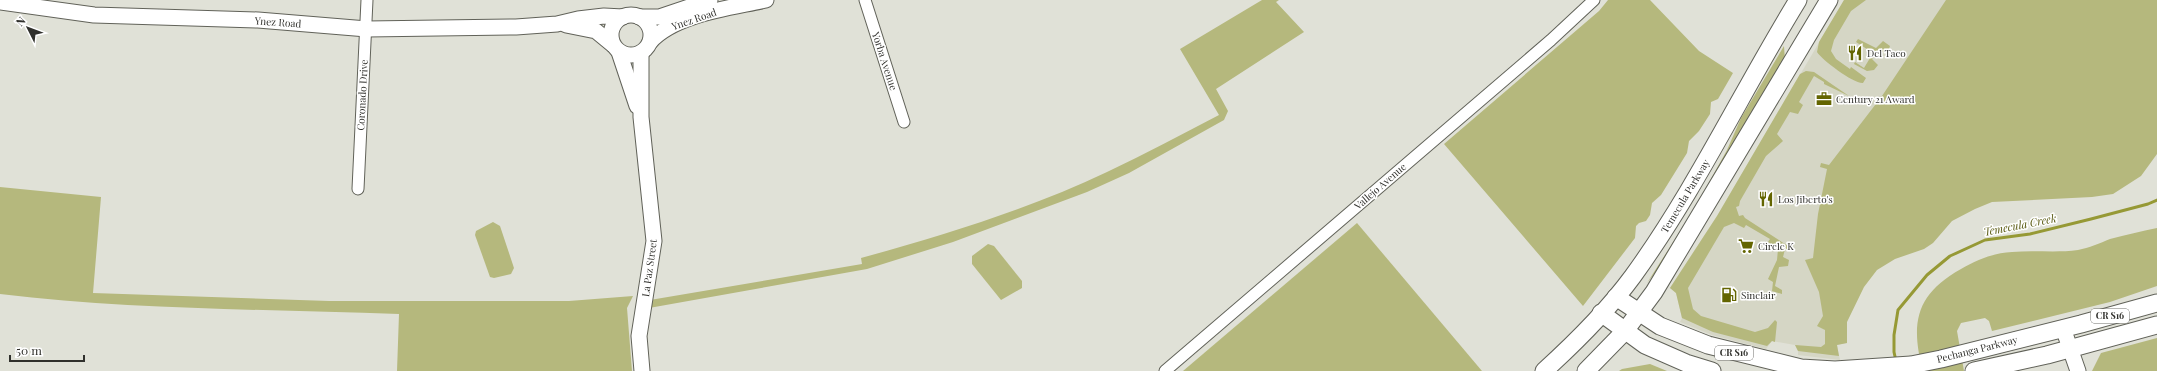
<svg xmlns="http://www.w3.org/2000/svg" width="2157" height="371" font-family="'Playfair Display',serif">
<rect width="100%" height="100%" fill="#e0e1d7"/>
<polygon fill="#d5d6c5" points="1844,0 1961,0 1840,173 1847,336 1847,343 1837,345 1840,360 1798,355 1798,351 1795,345 1772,341 1766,349 1712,335 1680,322 1682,318 1676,293 1670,288 1717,216"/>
<g fill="#b5b87d">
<path d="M1262 0H1279L1276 2 1304 32 1216 89 1228 111 1224 120 1129 173 1087 192 953 242 867 269 649 308 650 300 862 264 861 258C945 235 1029 209 1107 172 1145 154 1182 134 1219 115L1180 49Z"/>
<polygon points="1608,0 1650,0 1699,51 1733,73 1718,99 1711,102 1710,114 1699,131 1689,141 1687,153 1661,195 1652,203 1650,215 1646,221 1639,223 1636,226 1635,238 1583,306 1444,144 1599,11"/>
<path d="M1844 0H1866L1851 11 1834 40 1831 51 1836 59 1850 69 1851 67 1866 78 1863 83C1854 84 1822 60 1817 52L1819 42Z"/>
<polygon points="1946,0 2157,0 2157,154 2141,176 2113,194 2092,197 1992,202 1975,209 1952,221 1933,243 1924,249 1895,259 1877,270 1864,287 1847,322 1847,343 1837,345 1839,356 1798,351 1795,345 1821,347 1825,344 1825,330 1817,326 1823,316 1819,292 1805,260 1813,258 1818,214 1827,169 1820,167 1821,163 1829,165 1882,96"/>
<polygon points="1858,39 1876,48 1883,41 1890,46 1887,54 1878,50 1872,59 1878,65 1874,70 1867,71 1854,64 1855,62 1864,68 1873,53 1856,42"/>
<polygon points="1784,46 1785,60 1664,261 1647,283 1693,211 1727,150 1741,118"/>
<polygon points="1806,71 1814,72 1849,96 1824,84 1824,82 1814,76 1799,102 1803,105 1798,114 1790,112 1777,134 1783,141 1766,156 1740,201 1739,206 1736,207 1739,216 1743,215 1745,218 1791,248 1791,251 1785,249 1783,257 1789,260 1788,266 1779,267 1775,286 1782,290 1782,294 1772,291 1773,282 1768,279 1777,260 1778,249 1768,242 1770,239 1746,225 1744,228 1734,223 1724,227 1688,288 1693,309 1701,316 1755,332 1768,328 1775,320 1777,322 1775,342 1772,341 1767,346 1713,332 1682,318 1676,293 1670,288 1717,216 1800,74"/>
<path d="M0 187 101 197 93 293 329 301H569L633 296 627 308 632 371H397L399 314C266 309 132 310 0 294Z"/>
<polygon points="493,222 500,226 514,268 511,274 494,278 490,277 475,235 476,231"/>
<polygon points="1357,223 1482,371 1183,371"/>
<path d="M2157 228V286L2110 302 1992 331 1989 321 1985 318 1961 323 1957 331 1964 371H1923C1910 323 1916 294 1961 269 1977 260 1993 253 2012 252 2034 250 2057 253 2078 250 2089 248 2100 243 2110 239 2126 235 2141 231 2157 228Z"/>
<polygon points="988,244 994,246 1022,281 1022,288 1001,300 972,264 972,256"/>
<polygon points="2157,338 2157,371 2092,371 2101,353"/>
<polygon points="1650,364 1667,371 1619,371 1622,369"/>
</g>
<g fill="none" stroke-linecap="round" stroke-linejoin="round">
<polyline stroke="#969935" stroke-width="3" points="1896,361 1894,352 1894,335 1898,310 1927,275 1950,256 1985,240 2030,234 2091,219 2148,204 2157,200"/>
<defs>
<g id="street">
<polyline points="865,0 904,122"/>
<polyline points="358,189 367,0"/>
<polyline points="1165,371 1551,40 1594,0"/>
</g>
<g id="secondary">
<polyline points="0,2 94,15 258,20 367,29 516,27 557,24 578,19 604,16 623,17"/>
<circle cx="631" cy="35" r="20"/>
<polyline points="639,17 659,17 710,0"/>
<polyline points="566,25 596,31 613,45"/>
<path d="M650 42C675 14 731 8 766 0"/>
<polyline points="619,52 637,106"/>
<polyline points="641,53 641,117 654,241 639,336 642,371"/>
<polyline points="2063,328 2078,371"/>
</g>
<g id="primary">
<polyline points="1616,297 1660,326 1708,345 1801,368 1835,370 1911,365 1941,359 2081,324 2157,303"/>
<polyline points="1601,313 1645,345 1686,363 1712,371"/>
<path d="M1544 371C1576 342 1608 310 1633 276 1696 189 1742 91 1798 0"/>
<polyline points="1586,371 1625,331 1654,292 1829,0"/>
<polyline points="1974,371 2047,355 2157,325"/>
</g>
</defs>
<use href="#street" stroke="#616259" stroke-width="13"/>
<use href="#secondary" stroke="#616259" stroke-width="17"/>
<use href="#primary" stroke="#616259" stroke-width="19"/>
<use href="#street" stroke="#fff" stroke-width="11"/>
<use href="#secondary" stroke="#fff" stroke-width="15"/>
<use href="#primary" stroke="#fff" stroke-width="17"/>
</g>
<defs>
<symbol id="restaurant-bare" viewBox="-9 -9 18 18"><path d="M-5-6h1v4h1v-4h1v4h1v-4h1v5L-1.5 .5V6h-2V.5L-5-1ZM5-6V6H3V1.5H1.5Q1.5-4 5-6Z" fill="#636500" stroke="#fff" stroke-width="2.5" paint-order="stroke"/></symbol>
<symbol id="office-bare" viewBox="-9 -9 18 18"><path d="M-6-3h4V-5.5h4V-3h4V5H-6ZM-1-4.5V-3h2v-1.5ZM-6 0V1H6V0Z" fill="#636500" stroke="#fff" stroke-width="2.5" paint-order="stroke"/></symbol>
<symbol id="supermarket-bare" viewBox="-9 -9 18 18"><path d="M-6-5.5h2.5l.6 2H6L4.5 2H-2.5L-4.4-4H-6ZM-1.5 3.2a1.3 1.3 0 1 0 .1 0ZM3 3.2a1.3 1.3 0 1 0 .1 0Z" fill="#636500" stroke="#fff" stroke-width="2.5" paint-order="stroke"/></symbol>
<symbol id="fuel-bare" viewBox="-9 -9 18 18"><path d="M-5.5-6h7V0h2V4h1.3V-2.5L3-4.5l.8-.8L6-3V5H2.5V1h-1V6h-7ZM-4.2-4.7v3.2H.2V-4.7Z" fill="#636500" stroke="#fff" stroke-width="2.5" paint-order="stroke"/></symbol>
</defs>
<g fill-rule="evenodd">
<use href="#restaurant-bare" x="1844" y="42" width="22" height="22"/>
<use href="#office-bare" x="1813" y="88" width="22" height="22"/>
<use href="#restaurant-bare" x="1755" y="188" width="22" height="22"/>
<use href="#supermarket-bare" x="1735" y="235" width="22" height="22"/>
<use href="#fuel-bare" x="1718" y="284" width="22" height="22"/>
</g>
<g text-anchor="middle" stroke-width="3" stroke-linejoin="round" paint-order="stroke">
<g fill="#fff" stroke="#6e6e6b" stroke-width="1">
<rect x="2091" y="309" width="38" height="14" rx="3"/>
<rect x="1715" y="346" width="38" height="14" rx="3"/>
</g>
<g font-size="9" font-weight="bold" fill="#30302c">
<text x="2110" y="319">CR S16</text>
<text x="1734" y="356">CR S16</text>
</g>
<g font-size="10" fill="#30302c" stroke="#fff">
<text transform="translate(694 19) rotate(-19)" y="4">Ynez Road</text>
<text transform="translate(278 22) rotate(4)" y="4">Ynez Road</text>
<text transform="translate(885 61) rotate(72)" y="4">Yorba Avenue</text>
<text transform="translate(362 95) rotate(-87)" y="4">Coronado Drive</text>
<text transform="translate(1380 186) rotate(-41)" y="4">Vallejo Avenue</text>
<text transform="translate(1685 196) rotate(-59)" y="4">Temecula Parkway</text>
<text transform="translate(649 268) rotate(-82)" y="4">La Paz Street</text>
<text transform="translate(1977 349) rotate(-14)" y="4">Pechanga Parkway</text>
</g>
<g font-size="10" fill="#30302c" stroke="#fff" text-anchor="start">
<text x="1867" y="57">Del Taco</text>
<text x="1836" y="103">Century 21 Award</text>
<text x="1778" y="203">Los Jiberto's</text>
<text x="1758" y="250">Circle K</text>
<text x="1741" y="299">Sinclair</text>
</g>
<g font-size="11" font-style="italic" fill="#585910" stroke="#fff">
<text transform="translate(2020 225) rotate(-11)" y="4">Temecula Creek</text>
</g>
</g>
<g transform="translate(28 28) rotate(312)" stroke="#ffffff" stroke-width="3" paint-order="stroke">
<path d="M0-3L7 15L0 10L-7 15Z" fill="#30302c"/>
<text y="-6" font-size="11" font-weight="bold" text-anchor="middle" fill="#30302c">N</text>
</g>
<path d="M10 355v6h74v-6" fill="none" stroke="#30302c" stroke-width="2"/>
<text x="16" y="355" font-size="12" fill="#30302c" stroke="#ffffff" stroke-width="3" paint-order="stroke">50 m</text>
</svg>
